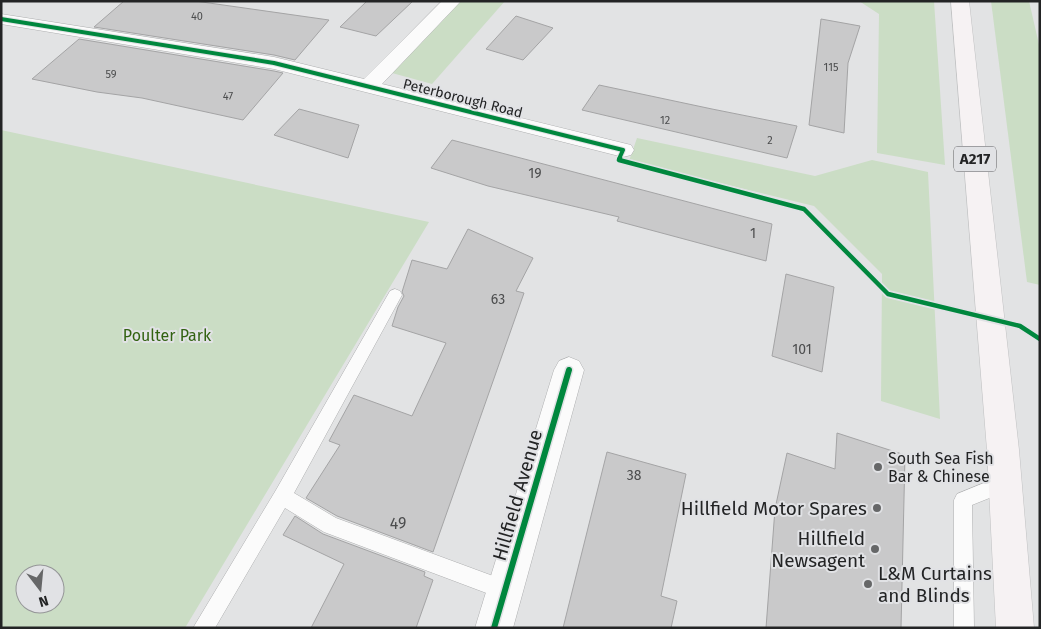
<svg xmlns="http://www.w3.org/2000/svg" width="1041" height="629" font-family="'Fira Sans',sans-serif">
<rect width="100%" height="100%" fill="#e2e3e4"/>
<g fill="#cbddc5" fill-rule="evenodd">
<polygon points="461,1 505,1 432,84 392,73"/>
<polygon points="859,1 934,1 945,165 877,153 879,14"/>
<polygon points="991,1 1029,1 1040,49 1040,285 1027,282"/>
<path d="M1 130 429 222 185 628H1ZM25 574H55V604H25Z"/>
<polygon points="637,138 815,176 872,160 928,172 940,419 881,401 882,274 814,206 629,161"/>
</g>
<g fill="#c9c9ca" stroke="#a4a4a5">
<polygon points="124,1 195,1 329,20 295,60 274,55 94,27"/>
<polygon points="367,1 413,1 376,36 340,27"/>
<polygon points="516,16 553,28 523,60 486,49"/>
<polygon points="821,19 860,26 848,63 844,133 809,125"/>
<polygon points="79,39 274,71 283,73 243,120 142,98 97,92 32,79"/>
<polygon points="599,85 712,109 797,126 787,158 582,110"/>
<polygon points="299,109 359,125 348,158 274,135"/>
<polygon points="452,140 772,224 766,261 617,221 619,217 488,186 431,168"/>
<polygon points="468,229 533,258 516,291 524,293 433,552 337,516 306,498 340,445 329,441 354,395 412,416 446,343 392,326 398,307 404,296 402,292 412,260 447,269"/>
<polygon points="786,274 834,287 822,372 772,356"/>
<polygon points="837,433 905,455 901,628 766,628 775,509 787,453 835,469"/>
<polygon points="607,452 686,474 661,596 677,601 671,628 563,628"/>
<polygon points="295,516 323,534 425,572 424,576 433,580 416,628 311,628 344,564 283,535"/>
</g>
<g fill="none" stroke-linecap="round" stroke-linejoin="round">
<defs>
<g id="service">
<polygon points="395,289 400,291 402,295 294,493 336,518 512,583 515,590 512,597 505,600 324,532 285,508 215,628 193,628 276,490 390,291"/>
<polygon points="1006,474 1012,477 1015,483 1012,489 972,505 974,628 954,628 954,500 957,494"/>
</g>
<g id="minor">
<polygon points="442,1 461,1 382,84 631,145 634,150 631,155 623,157 274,69 1,24 1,14 274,57 364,79"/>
<polygon points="569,357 579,361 584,370 513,628 475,628 554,370 559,361"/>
</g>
<polygon id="primary" points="951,1 969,1 1019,450 1034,628 996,628 987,450"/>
</defs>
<use href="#service" stroke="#aeafb0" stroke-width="1"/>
<use href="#minor" stroke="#aeafb0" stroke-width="1"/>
<use href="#primary" stroke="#c0c1c2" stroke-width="1"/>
<use href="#service" fill="#fbfbfb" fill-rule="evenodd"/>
<use href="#minor" fill="#fbfbfb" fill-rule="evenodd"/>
<use href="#primary" fill="#f6f2f3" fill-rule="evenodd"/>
<defs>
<polyline id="cycleway-far2" points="1,19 274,63 623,150 619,159"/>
<polyline id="cycleway-far1" points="620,158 619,160 804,209 888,294 1020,326 1040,339"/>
<polyline id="cycleway" points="494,628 569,370"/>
</defs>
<use href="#cycleway-far2" stroke="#e1e2e5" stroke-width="6"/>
<use href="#cycleway-far1" stroke="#e1e2e5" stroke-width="8"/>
<use href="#cycleway" stroke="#e1e2e5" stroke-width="9"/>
<use href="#cycleway-far2" stroke="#00873e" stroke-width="4"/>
<use href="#cycleway-far1" stroke="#00873e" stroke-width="4.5"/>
<use href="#cycleway" stroke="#00873e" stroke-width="6"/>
</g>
<g fill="#666768" stroke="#e1e2e5" stroke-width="2">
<circle cx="878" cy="467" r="5"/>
<circle cx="877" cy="508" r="5"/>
<circle cx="875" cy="549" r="5"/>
<circle cx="868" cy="584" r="5"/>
</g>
<g text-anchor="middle" stroke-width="4" stroke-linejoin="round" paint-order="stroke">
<g font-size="11" fill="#4c4d4e">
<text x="197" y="20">40</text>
<text x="831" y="71">115</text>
<text x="111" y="78">59</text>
<text x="228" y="100">47</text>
<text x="665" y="124">12</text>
<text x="770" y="144">2</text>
</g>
<g font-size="14" fill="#232425" stroke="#e1e2e5">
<text transform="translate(463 98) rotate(14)" y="5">Peterborough Road</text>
</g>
<g font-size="14" fill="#4c4d4e">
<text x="535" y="178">19</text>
<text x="753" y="238">1</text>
<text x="498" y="304">63</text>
<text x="802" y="354">101</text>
<text x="634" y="480">38</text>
</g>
<rect fill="#e1e2e5" stroke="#5c5d5f" stroke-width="1" x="954" y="146.5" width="42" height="25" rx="4"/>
<g font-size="15" font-weight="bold" fill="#232425">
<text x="975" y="164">A217</text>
</g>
<g font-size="16" fill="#326212" stroke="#e1e2e5">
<text x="167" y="341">Poulter Park</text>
</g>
<g font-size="16" fill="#232425" stroke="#e1e2e5" text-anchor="start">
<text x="888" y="464">South Sea Fish<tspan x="888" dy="18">Bar &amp; Chinese</tspan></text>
</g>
<g font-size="16" fill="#4c4d4e">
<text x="398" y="529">49</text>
</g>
<g font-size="19" fill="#232425" stroke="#e1e2e5">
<text transform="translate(517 495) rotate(-74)" y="7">Hillfield Avenue</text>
</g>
<g font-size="19" fill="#232425" stroke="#e1e2e5" text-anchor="end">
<text x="867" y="515">Hillfield Motor Spares</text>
<text x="865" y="545">Hillfield<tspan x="865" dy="22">Newsagent</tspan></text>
<text x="878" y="580" text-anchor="start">L&amp;M Curtains<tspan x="878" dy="22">and Blinds</tspan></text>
</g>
</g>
<rect width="1041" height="629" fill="none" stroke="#232425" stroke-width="5"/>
<g transform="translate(40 589) rotate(164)"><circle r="24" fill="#e1e2e5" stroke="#959698"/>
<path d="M0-4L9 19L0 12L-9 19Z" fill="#666768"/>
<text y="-8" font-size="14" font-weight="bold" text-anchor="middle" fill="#232425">N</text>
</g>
</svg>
